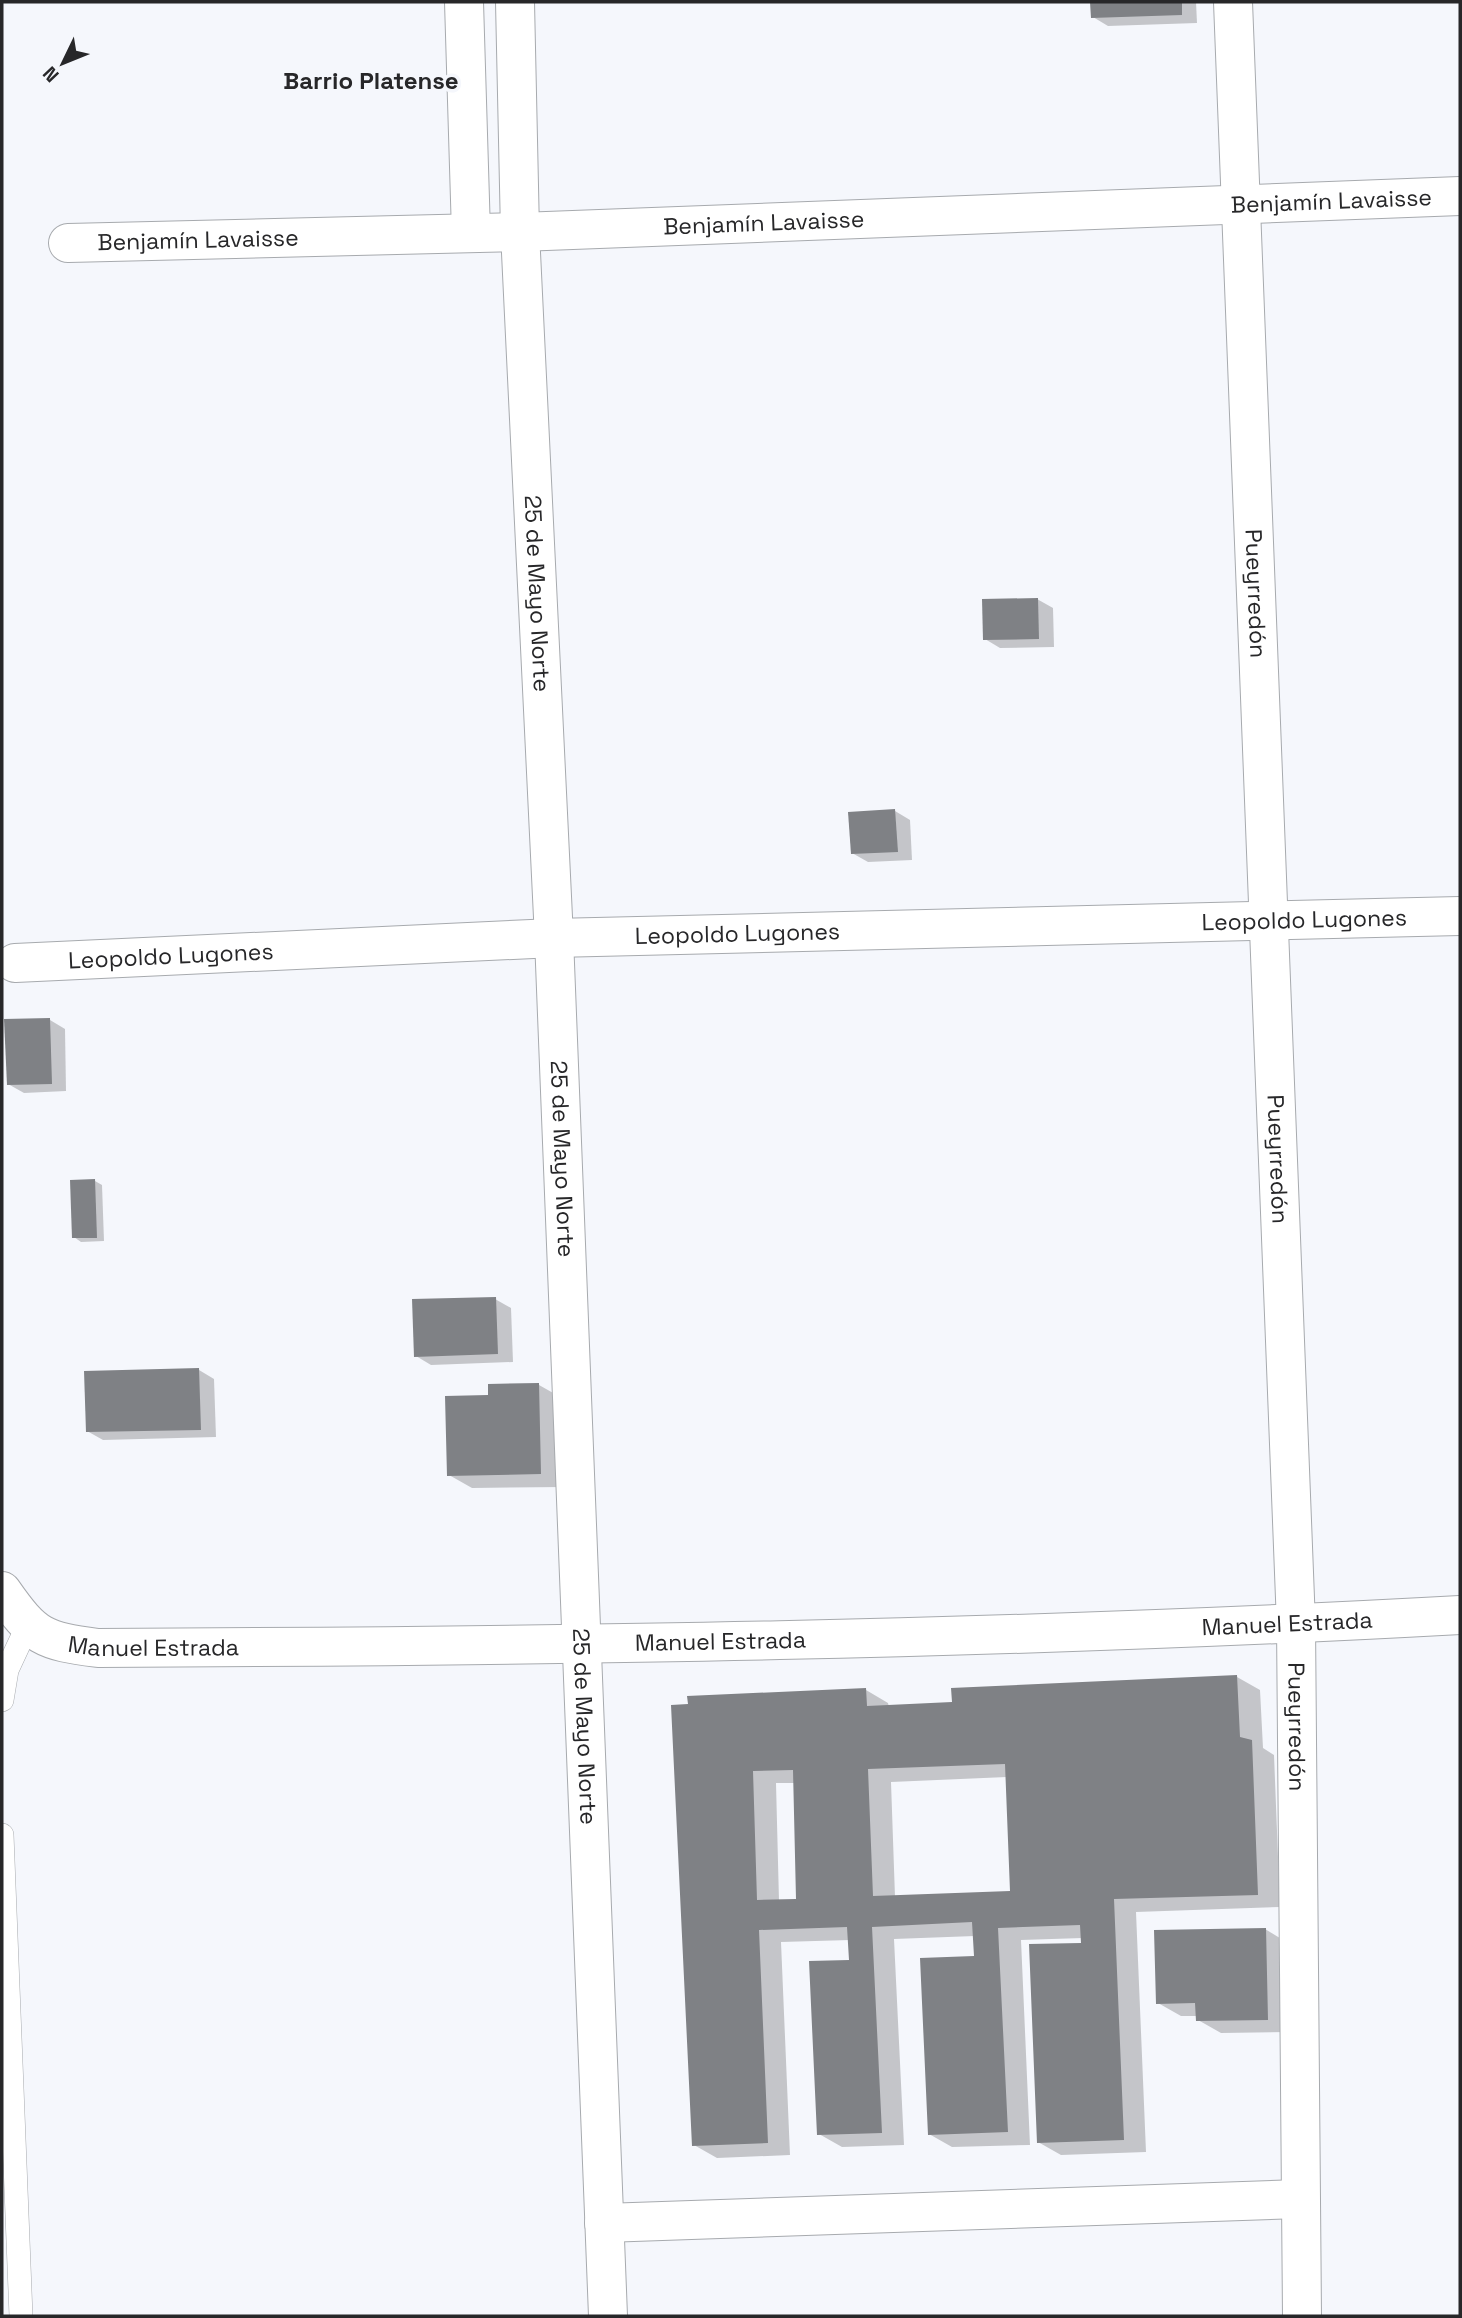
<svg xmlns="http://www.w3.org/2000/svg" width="1462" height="2318" font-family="'Space Grotesk',sans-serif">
<rect width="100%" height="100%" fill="#f5f7fc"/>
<g fill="#0003" fill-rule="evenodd">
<polygon points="1092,2 1196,2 1197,23 1108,26 1093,17"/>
<polygon points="1037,599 1053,608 1054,647 1000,648 985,639"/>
<polygon points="895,811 910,820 912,860 868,862 852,853"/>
<polygon points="50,1020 65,1029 66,1091 24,1093 8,1084"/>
<polygon points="95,1181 102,1185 104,1241 81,1242 74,1237"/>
<polygon points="495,1299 511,1308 513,1362 431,1365 416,1356"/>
<polygon points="199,1370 214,1379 216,1437 103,1440 87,1431"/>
<polygon points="539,1385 562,1398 564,1487 472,1488 449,1475 490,1397 490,1386"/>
<path d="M1237 1677 1260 1690 1263 1748 1274 1755 1280 1907 1136 1912 1146 2152 1061 2155 1038 2142 1083 1938 1021 1940 1030 2145 952 2147 929 2134 975 1957V1936L894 1939 904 2145 842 2147 819 2134 851 1962 850 1940 781 1942 790 2155 717 2158 694 2145 673 1707 866 1690 888 1703 889 1707 954 1704ZM1007 1777 1012 1893 895 1897 891 1782ZM776 1783H795L798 1901H779Z"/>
<polygon points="1265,1929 1288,1943 1290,2032 1221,2033 1198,2020 1198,2016 1181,2016 1158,2003"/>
</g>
<g fill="#7f8185" fill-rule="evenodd">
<polygon points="1090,2 1182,2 1182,15 1091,18"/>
<polygon points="1038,598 1039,639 983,640 982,599"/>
<polygon points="895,809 898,852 851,854 848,812"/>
<polygon points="50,1018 52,1084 7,1085 4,1019"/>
<polygon points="95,1179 97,1238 72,1238 70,1180"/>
<polygon points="496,1297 498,1354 414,1357 412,1299"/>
<polygon points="199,1368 201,1430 86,1432 84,1371"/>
<polygon points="539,1383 541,1474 447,1476 445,1396 488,1395 488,1384"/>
<path d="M1237 1675 1240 1737 1252 1740 1258 1895 1114 1899 1124 2140 1037 2143 1029 1944 1081 1943 1080 1925 998 1928 1008 2132 928 2135 920 1958 974 1956 972 1922 872 1927 882 2133 817 2135 809 1961 849 1960 847 1927 759 1930 768 2143 692 2146 671 1705 688 1704 687 1696 866 1688 867 1706 952 1702 951 1688ZM1005 1764 1010 1891 873 1896 868 1769ZM793 1770 796 1899 757 1900 753 1771Z"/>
<polygon points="1266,1928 1268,2020 1196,2021 1195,2003 1156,2004 1154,1930"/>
</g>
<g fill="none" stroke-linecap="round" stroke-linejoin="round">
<defs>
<g id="service">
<polyline points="2,1700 7,1670 27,1627"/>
<polyline points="2,1835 21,2316"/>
</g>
<g id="minor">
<polyline points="464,2 471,233"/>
<path id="s1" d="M515 2 520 232 554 938 608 2316"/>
<path id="s2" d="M1233 2 1296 1624 1302 2316"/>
<path id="s3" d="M68 243 520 232 1460 196"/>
<path id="s4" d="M15 963 554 938 1460 916"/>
<path id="s5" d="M2 1591C34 1637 43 1641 98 1648 552 1646 1007 1640 1460 1615"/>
<polyline points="604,2223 1299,2199"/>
</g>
</defs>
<use href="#service" stroke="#a7aaae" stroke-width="24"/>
<use href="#minor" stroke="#a7aaae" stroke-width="40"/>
<use href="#service" stroke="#fff" stroke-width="23"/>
<use href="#minor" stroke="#fff" stroke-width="38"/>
</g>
<g text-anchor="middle" stroke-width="7" stroke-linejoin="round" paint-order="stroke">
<g font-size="23" fill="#272729" stroke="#f5f7fc">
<text dy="8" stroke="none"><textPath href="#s3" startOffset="1264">Benjamín Lavaisse</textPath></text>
<text dy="8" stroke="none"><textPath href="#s3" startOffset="696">Benjamín Lavaisse</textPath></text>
<text dy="8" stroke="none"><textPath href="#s3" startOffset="130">Benjamín Lavaisse</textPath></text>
<text dy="8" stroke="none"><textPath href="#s1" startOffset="592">25 de Mayo Norte</textPath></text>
<text dy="8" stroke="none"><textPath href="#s2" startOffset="592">Pueyrredón</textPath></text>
<text dy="8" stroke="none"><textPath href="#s4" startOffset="1290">Leopoldo Lugones</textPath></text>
<text dy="8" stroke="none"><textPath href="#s4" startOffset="723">Leopoldo Lugones</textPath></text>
<text dy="8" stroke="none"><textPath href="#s4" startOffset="156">Leopoldo Lugones</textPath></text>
<text dy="8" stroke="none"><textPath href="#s1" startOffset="1158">25 de Mayo Norte</textPath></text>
<text dy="8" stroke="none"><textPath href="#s2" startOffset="1158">Pueyrredón</textPath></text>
<text dy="8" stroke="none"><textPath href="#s5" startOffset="1307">Manuel Estrada</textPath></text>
<text dy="8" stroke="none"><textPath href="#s5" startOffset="740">Manuel Estrada</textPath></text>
<text dy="8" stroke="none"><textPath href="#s5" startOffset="173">Manuel Estrada</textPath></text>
<text dy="8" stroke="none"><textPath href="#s2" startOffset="1726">Pueyrredón</textPath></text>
<text dy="8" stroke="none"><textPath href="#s1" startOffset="1726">25 de Mayo Norte</textPath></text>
</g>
<g font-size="24" font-weight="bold" fill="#272729" stroke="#f5f7fc">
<text x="371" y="89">Barrio Platense</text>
</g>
</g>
<rect width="1462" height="2318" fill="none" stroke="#272729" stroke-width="7"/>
<g transform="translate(63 63) rotate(227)" stroke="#f5f7fc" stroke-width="5" paint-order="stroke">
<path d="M0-5L12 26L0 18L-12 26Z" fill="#272729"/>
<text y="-10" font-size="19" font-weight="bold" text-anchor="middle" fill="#272729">N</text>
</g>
</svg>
